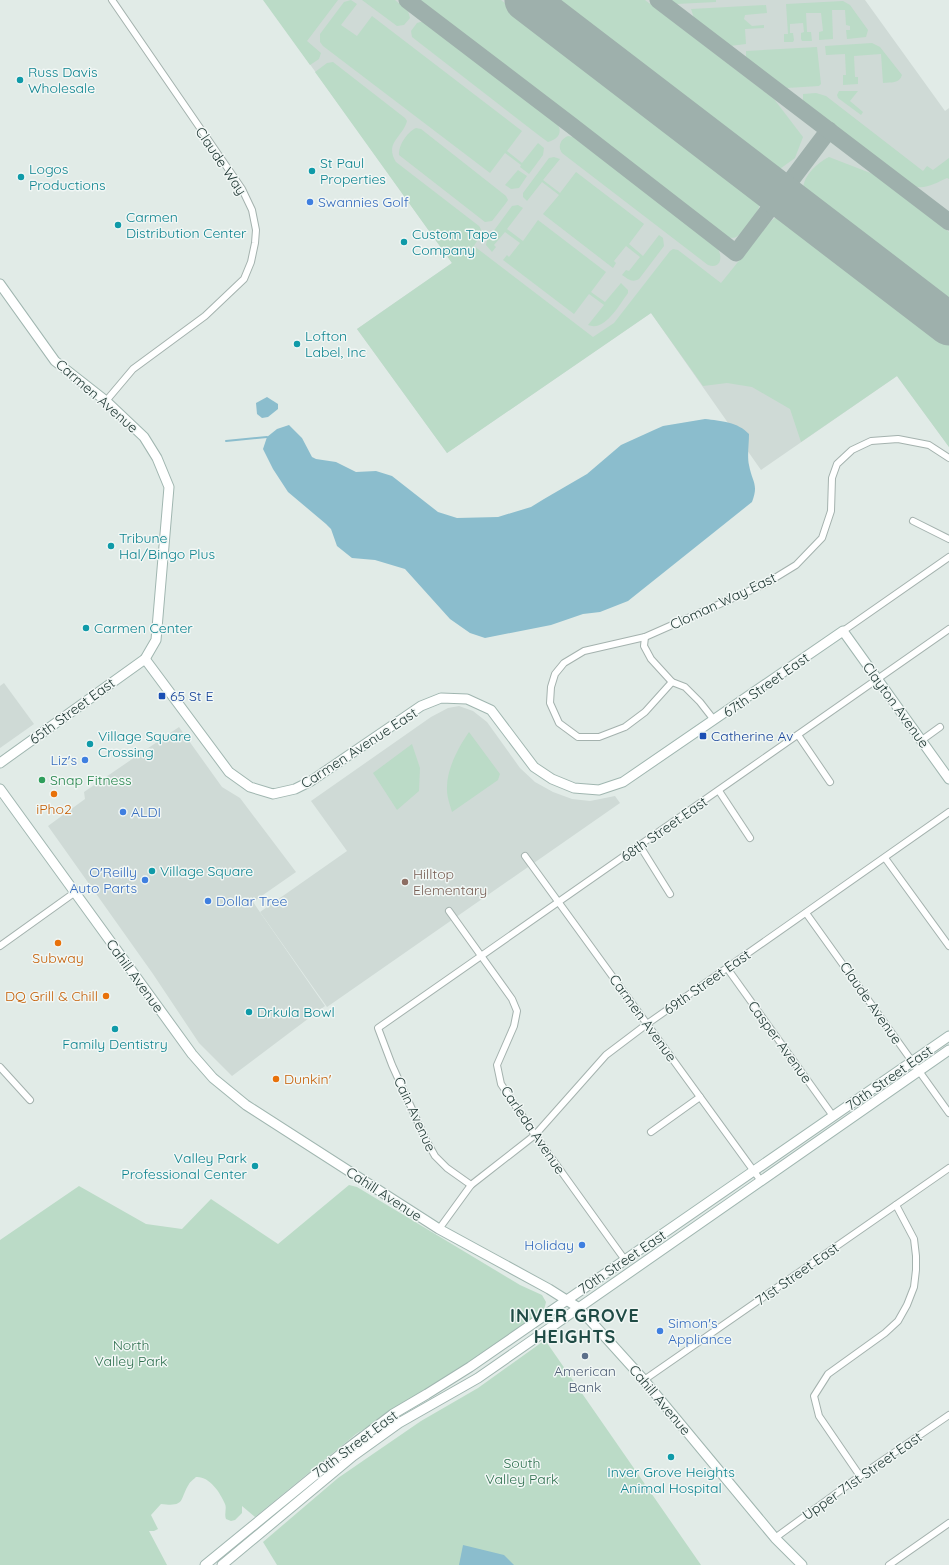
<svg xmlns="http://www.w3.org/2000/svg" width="949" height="1565" font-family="Quicksand,sans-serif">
<rect width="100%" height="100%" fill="#e1ebe7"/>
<g fill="#cfdad6">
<polygon points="264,0 865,0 945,111 949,108 949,447 897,376 761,470 651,313 447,453 357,329 452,263"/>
<polygon points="4,683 34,724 0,748 0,686"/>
<polygon points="459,706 473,711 487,722 520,768 535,782 553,792 572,799 590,801 615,796 620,803 327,1007 260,912 347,851 311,801 431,717 448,708"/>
<polygon points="179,727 222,787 240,798 296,872 253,902 325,1006 232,1076 199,1043 153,974 48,826 85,799 84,792"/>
</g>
<g fill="#bbdbc7">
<polygon points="263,0 338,0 307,41 321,53 319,59 310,65"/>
<polygon points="351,0 357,4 341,25 357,36 372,16 522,131 507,151 522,163 538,143 544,148 543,155 529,174 520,167 521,165 505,153 490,173 323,46 320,42 320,34 344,2"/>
<polygon points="362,0 395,0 408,11 410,18 404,25 397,26"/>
<path d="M416 0H501L752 192 760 204C758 213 744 233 736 237 732 239 728 237 724 236Z"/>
<polygon points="551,0 645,0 774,99 803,137 795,158 777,171 774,171"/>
<polygon points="671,0 716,0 716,2 676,4"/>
<polygon points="843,1 850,5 868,30 866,37 847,39 846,30 850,30 850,26 846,25 845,10 832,10 833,39 819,40 819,32 823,31 821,13 806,13 807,32 811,32 812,41 802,41 801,39 801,33 804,32 803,23 790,24 790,33 793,33 794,40 793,42 784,42 784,34 788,34 786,4"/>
<polygon points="766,5 767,13 745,15 744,19 752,26 764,25 764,28 745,29 746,44 730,46 694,18 691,9"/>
<path d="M420 22H424L558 125C563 134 556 140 548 142L541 137 412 37 411 31 417 23Z"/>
<path d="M872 43 880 47 902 75C899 84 891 82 883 83L881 54 854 56 855 77H858V84L843 85V75H846L845 54 826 55 825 46Z"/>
<polygon points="817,47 821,84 819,86 787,88 746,58 746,51"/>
<path d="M333 62 405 118 407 121C403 137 384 143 396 162L479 226C485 234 478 238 474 246L593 337 614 323 670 251 673 249 678 250 721 283 771 221 776 217 790 221 949 342V447L897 376 801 442 790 409 752 387 727 383 703 386 651 313 447 453 357 329 452 263 315 72 327 63Z"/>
<polygon points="839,91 858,91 850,101 863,112 861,115 838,98 837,95"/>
<path d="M816 93 826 96 923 171 927 166 933 170 949 158V179L947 178C936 183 925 190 913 186L803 101V94Z"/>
<path d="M416 128 421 129 506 196 508 200 506 203 492 221 485 222 399 155C398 146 407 132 416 128Z"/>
<path d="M568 136 573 137 715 245C723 253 723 270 708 265L562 153C557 146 561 139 568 136Z"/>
<path d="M554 157 560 159 543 180 560 193 576 172 644 224 629 244 643 256 659 235 663 238 664 246 639 279C632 283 628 279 622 275L626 270 629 271 640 257 626 246 614 261 616 263 613 268 543 214 559 195 542 182 527 201 523 197V193L546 162 549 158Z"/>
<path d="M829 157 873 174 949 232V305L804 194C799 179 817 163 829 157Z"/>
<polygon points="518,170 527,176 519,188 511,189 505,185"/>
<path d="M518 205 523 208 507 229 523 241 538 220 606 272 591 292 605 302 621 283 628 290V293C619 305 605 332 588 325L604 305 589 294 574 314 503 260 507 255 509 257 520 243 505 232 494 245 496 247 492 252 486 245 487 240 512 206Z"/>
<path d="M469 732 500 774 498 780 452 812C450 805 447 797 447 790 446 770 458 748 469 732Z"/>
<polygon points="412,744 420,768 419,791 397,810 373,773"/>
<path d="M349 1185 357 1187 520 1285 542 1295 546 1302 544 1310 455 1372 356 1434 255 1517 242 1506V1513L235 1520 231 1521 226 1519C224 1514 227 1508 225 1504 220 1492 209 1476 196 1477 194 1479 190 1482 189 1484 179 1500 186 1507 161 1504L151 1515 158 1529 154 1531H149L167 1565H0V1240L79 1186 146 1224 182 1229 211 1199 278 1244Z"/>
<polygon points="545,1340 701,1565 277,1565 263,1542 338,1478 421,1421 478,1388"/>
</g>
<g fill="#8bbdcd">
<polygon points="267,397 278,404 278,409 268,417 262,418 257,414 256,403"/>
<path d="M705 419C721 421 738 422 749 434 749 444 747 456 749 465 752 482 759 484 752 502L628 601 600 612 583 614 551 625 485 638 470 633 450 619 405 569 375 560 352 558 337 546 331 529 326 524 288 492 273 469 263 449 267 437 277 429 289 425 302 438 312 457 316 459 336 462 356 472 376 471 392 476 438 512 457 518 498 517 531 507 544 499 587 474 621 445 654 430 663 426Z"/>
<polygon points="463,1545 504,1555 514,1565 459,1565"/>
</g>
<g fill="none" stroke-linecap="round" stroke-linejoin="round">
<polyline stroke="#8bbdcd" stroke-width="2" points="226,441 267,437"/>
<g stroke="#9eb0ac" stroke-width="17">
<polyline points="407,0 571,125 736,253 829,130"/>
<polyline points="658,0 949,222"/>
</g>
<polyline stroke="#9eb0ac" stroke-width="43" points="526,0 949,324"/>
<defs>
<g id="street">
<polyline points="106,401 133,369 205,316 244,279 251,262 255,243 256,230 252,210 242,189 112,0"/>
<polyline points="913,521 949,539"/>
<polyline points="843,631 949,557"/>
<polyline points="645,637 644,646 651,659 672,682 685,687 700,702 714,720"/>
<polyline points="672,682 645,712 625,727 599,737 578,737 559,723 550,703 551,687 555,674 564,663 584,651 645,637 765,584 796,565 822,538 831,511 832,478 837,464 852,450 871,441 898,439 929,445 949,458"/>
<polyline points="798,735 830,782"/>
<polyline points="922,740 940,727"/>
<polyline points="719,791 750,838"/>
<polyline points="640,846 670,894"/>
<polyline points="525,856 761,1181"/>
<polyline points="885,858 949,946"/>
<polyline points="449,911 512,999 517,1011 514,1026 497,1065 501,1084 535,1135 625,1260"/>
<polyline points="806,913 949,1113"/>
<polyline points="0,946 74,893"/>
<polyline points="727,968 833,1116"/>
<polyline points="0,1067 30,1100"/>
<polyline points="651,1132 700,1097"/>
<polyline points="471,1185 447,1168 435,1156 426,1140 392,1065 378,1028 949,629"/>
<polyline points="439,1229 471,1185 535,1135 606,1055 647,1024 949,812"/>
<polyline points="644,1380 949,1168"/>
<polyline points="860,1476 819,1416 814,1396 828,1374 885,1333 898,1321 907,1305 914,1287 916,1270 916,1256 914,1239 896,1205"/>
<polyline points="775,1538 860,1476 949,1415"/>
<polyline points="889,1565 949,1523"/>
</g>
<g id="secondary">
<polyline points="0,284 55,361 106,401 144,437 157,458 169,487 156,640 145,659 0,763"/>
<polyline points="145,659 229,772 250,787 273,794 295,789 311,781 421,706 441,698 467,699 491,710 534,767 552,779 574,788 599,790 623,782 843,631 949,779"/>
<polyline points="0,789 192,1054 213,1078 246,1105 439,1229 549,1289 579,1308 644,1380 775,1538 802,1565"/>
<polyline points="205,1565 348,1448 393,1414 427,1394 470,1367 949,1036"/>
<polyline points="222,1565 353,1456 399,1423 478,1378 949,1050"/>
</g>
</defs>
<use href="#street" stroke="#a4b2ae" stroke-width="8"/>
<use href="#secondary" stroke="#a0b6b0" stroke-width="11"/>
<use href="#street" stroke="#fff" stroke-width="6"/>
<use href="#secondary" stroke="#fff" stroke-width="9"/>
</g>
<g fill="#0f9aa8" stroke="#f1f7f5" stroke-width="1.5">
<circle cx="20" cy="80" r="4"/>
<circle cx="312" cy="171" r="4"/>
<circle cx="21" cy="177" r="4"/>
<circle cx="118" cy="225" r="4"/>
<circle cx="404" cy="242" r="4"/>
<circle cx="297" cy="344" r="4"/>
<circle cx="111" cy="546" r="4"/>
<circle cx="86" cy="628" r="4"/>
<circle cx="90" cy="744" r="4"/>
<circle cx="152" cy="871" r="4"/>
<circle cx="249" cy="1012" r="4"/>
<circle cx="115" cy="1029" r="4"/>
<circle cx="255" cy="1166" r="4"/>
<circle cx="671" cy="1457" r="4"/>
</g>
<g fill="#3f7fe0" stroke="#f1f7f5" stroke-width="1.5">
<circle cx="310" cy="202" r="4"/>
<circle cx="85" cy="760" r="4"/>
<circle cx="123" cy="812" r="4"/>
<circle cx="145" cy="880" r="4"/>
<circle cx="208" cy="901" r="4"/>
<circle cx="582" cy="1245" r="4"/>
<circle cx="660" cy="1331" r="4"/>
</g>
<g fill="#1a4fb4" stroke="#f1f7f5" stroke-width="1.5">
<rect x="158" y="692" width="8" height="8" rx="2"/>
<rect x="699" y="732" width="8" height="8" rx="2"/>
</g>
<circle fill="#2e9e5b" stroke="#f1f7f5" stroke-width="1.5" cx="42" cy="780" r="4"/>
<g fill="#e8710a" stroke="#f1f7f5" stroke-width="1.5">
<circle cx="54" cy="794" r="4"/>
<circle cx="58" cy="943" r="4"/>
<circle cx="106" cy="996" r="4"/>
<circle cx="276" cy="1079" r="4"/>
</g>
<circle fill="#8d6e63" stroke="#f1f7f5" stroke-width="1.5" cx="405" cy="882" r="4"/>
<circle fill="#5c6f8a" stroke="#f1f7f5" stroke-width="1.5" cx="585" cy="1356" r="4"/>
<g text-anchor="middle" stroke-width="3" stroke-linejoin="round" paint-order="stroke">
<g font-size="14" fill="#0d838f" stroke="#f1f7f5" text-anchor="start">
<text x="28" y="77">Russ Davis<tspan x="28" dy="16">Wholesale</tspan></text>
<text x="320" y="168">St Paul<tspan x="320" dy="16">Properties</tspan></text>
<text x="29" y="174">Logos<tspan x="29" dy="16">Productions</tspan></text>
<text x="126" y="222">Carmen<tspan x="126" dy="16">Distribution Center</tspan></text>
<text x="412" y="239">Custom Tape<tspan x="412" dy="16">Company</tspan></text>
<text x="305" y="341">Lofton<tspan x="305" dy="16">Label, Inc</tspan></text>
<text x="119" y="543">Tribune<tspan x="119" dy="16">Hal/Bingo Plus</tspan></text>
<text x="94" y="633">Carmen Center</text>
<text x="98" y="741">Village Square<tspan x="98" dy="16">Crossing</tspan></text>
<text x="160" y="876">Village Square</text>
<text x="257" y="1017">Drkula Bowl</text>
<text x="115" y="1049" text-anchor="middle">Family Dentistry</text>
<text x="247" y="1163" text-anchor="end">Valley Park<tspan x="247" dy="16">Professional Center</tspan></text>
<text x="671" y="1477" text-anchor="middle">Inver Grove Heights<tspan x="671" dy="16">Animal Hospital</tspan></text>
</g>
<g font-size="14" fill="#223a36" stroke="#f1f7f5">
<text transform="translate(221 161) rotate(56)" y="5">Claude Way</text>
<text transform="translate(97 396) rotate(41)" y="5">Carmen Avenue</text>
<text transform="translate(723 601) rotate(-25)" y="5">Cloman Way East</text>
<text transform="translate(766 685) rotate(-35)" y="5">67th Street East</text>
<text transform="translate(896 705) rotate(54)" y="5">Clayton Avenue</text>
<text transform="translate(72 711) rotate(-36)" y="5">65th Street East</text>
<text transform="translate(359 748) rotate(-33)" y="5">Carmen Avenue East</text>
<text transform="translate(664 829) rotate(-35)" y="5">68th Street East</text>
<text transform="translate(135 976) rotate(54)" y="5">Cahill Avenue</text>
<text transform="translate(707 982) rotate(-35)" y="5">69th Street East</text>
<text transform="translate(871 1003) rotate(55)" y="5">Claude Avenue</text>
<text transform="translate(643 1018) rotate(54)" y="5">Carmen Avenue</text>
<text transform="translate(780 1042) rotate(54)" y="5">Casper Avenue</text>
<text transform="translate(889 1078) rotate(-35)" y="5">70th Street East</text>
<text transform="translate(415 1114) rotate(65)" y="5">Cain Avenue</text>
<text transform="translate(533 1130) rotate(56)" y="5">Carleda Avenue</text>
<text transform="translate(384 1194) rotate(33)" y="5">Cahill Avenue</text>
<text transform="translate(622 1262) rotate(-34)" y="5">70th Street East</text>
<text transform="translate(797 1274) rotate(-35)" y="5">71st Street East</text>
<text transform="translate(660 1400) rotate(50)" y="5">Cahill Avenue</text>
<text transform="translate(355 1444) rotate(-37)" y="5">70th Street East</text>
<text transform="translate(862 1476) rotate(-35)" y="5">Upper 71st Street East</text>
</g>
<g font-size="14" fill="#366cbe" stroke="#f1f7f5" text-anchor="start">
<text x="318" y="207">Swannies Golf</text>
<text x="77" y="765" text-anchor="end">Liz's</text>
<text x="131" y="817">ALDI</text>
<text x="137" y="877" text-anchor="end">O'Reilly<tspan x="137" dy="16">Auto Parts</tspan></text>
<text x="216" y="906">Dollar Tree</text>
<text x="574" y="1250" text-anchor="end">Holiday</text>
<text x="668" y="1328">Simon's<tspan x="668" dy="16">Appliance</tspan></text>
</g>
<g font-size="14" fill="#164399" stroke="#f1f7f5" text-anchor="start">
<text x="170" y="701">65 St E</text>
<text x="711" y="741">Catherine Av</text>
</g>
<g font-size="14" fill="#27864d" stroke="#f1f7f5" text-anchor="start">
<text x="50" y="785">Snap Fitness</text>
</g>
<g font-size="14" fill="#c56008" stroke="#f1f7f5">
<text x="54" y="814">iPho2</text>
<text x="58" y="963">Subway</text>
<text x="98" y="1001" text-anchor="end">DQ Grill &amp; Chill</text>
<text x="284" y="1084" text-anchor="start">Dunkin'</text>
</g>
<g font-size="14" fill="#785e54" stroke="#f1f7f5" text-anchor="start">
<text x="413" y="879">Hilltop<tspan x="413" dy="16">Elementary</tspan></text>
</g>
<g font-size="14" fill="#2e6f4e" stroke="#f1f7f5">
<text x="131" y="1350">North<tspan x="131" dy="16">Valley Park</tspan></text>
<text x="522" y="1468">South<tspan x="522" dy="16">Valley Park</tspan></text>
</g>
<g font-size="14" fill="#4e5e75" stroke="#f1f7f5">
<text x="585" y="1376">American<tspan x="585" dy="16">Bank</tspan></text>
</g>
<g font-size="18" font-weight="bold" letter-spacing="1" fill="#1f4b45" stroke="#f1f7f5">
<text x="575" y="1322">INVER GROVE<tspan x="575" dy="21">HEIGHTS</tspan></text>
</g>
</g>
</svg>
